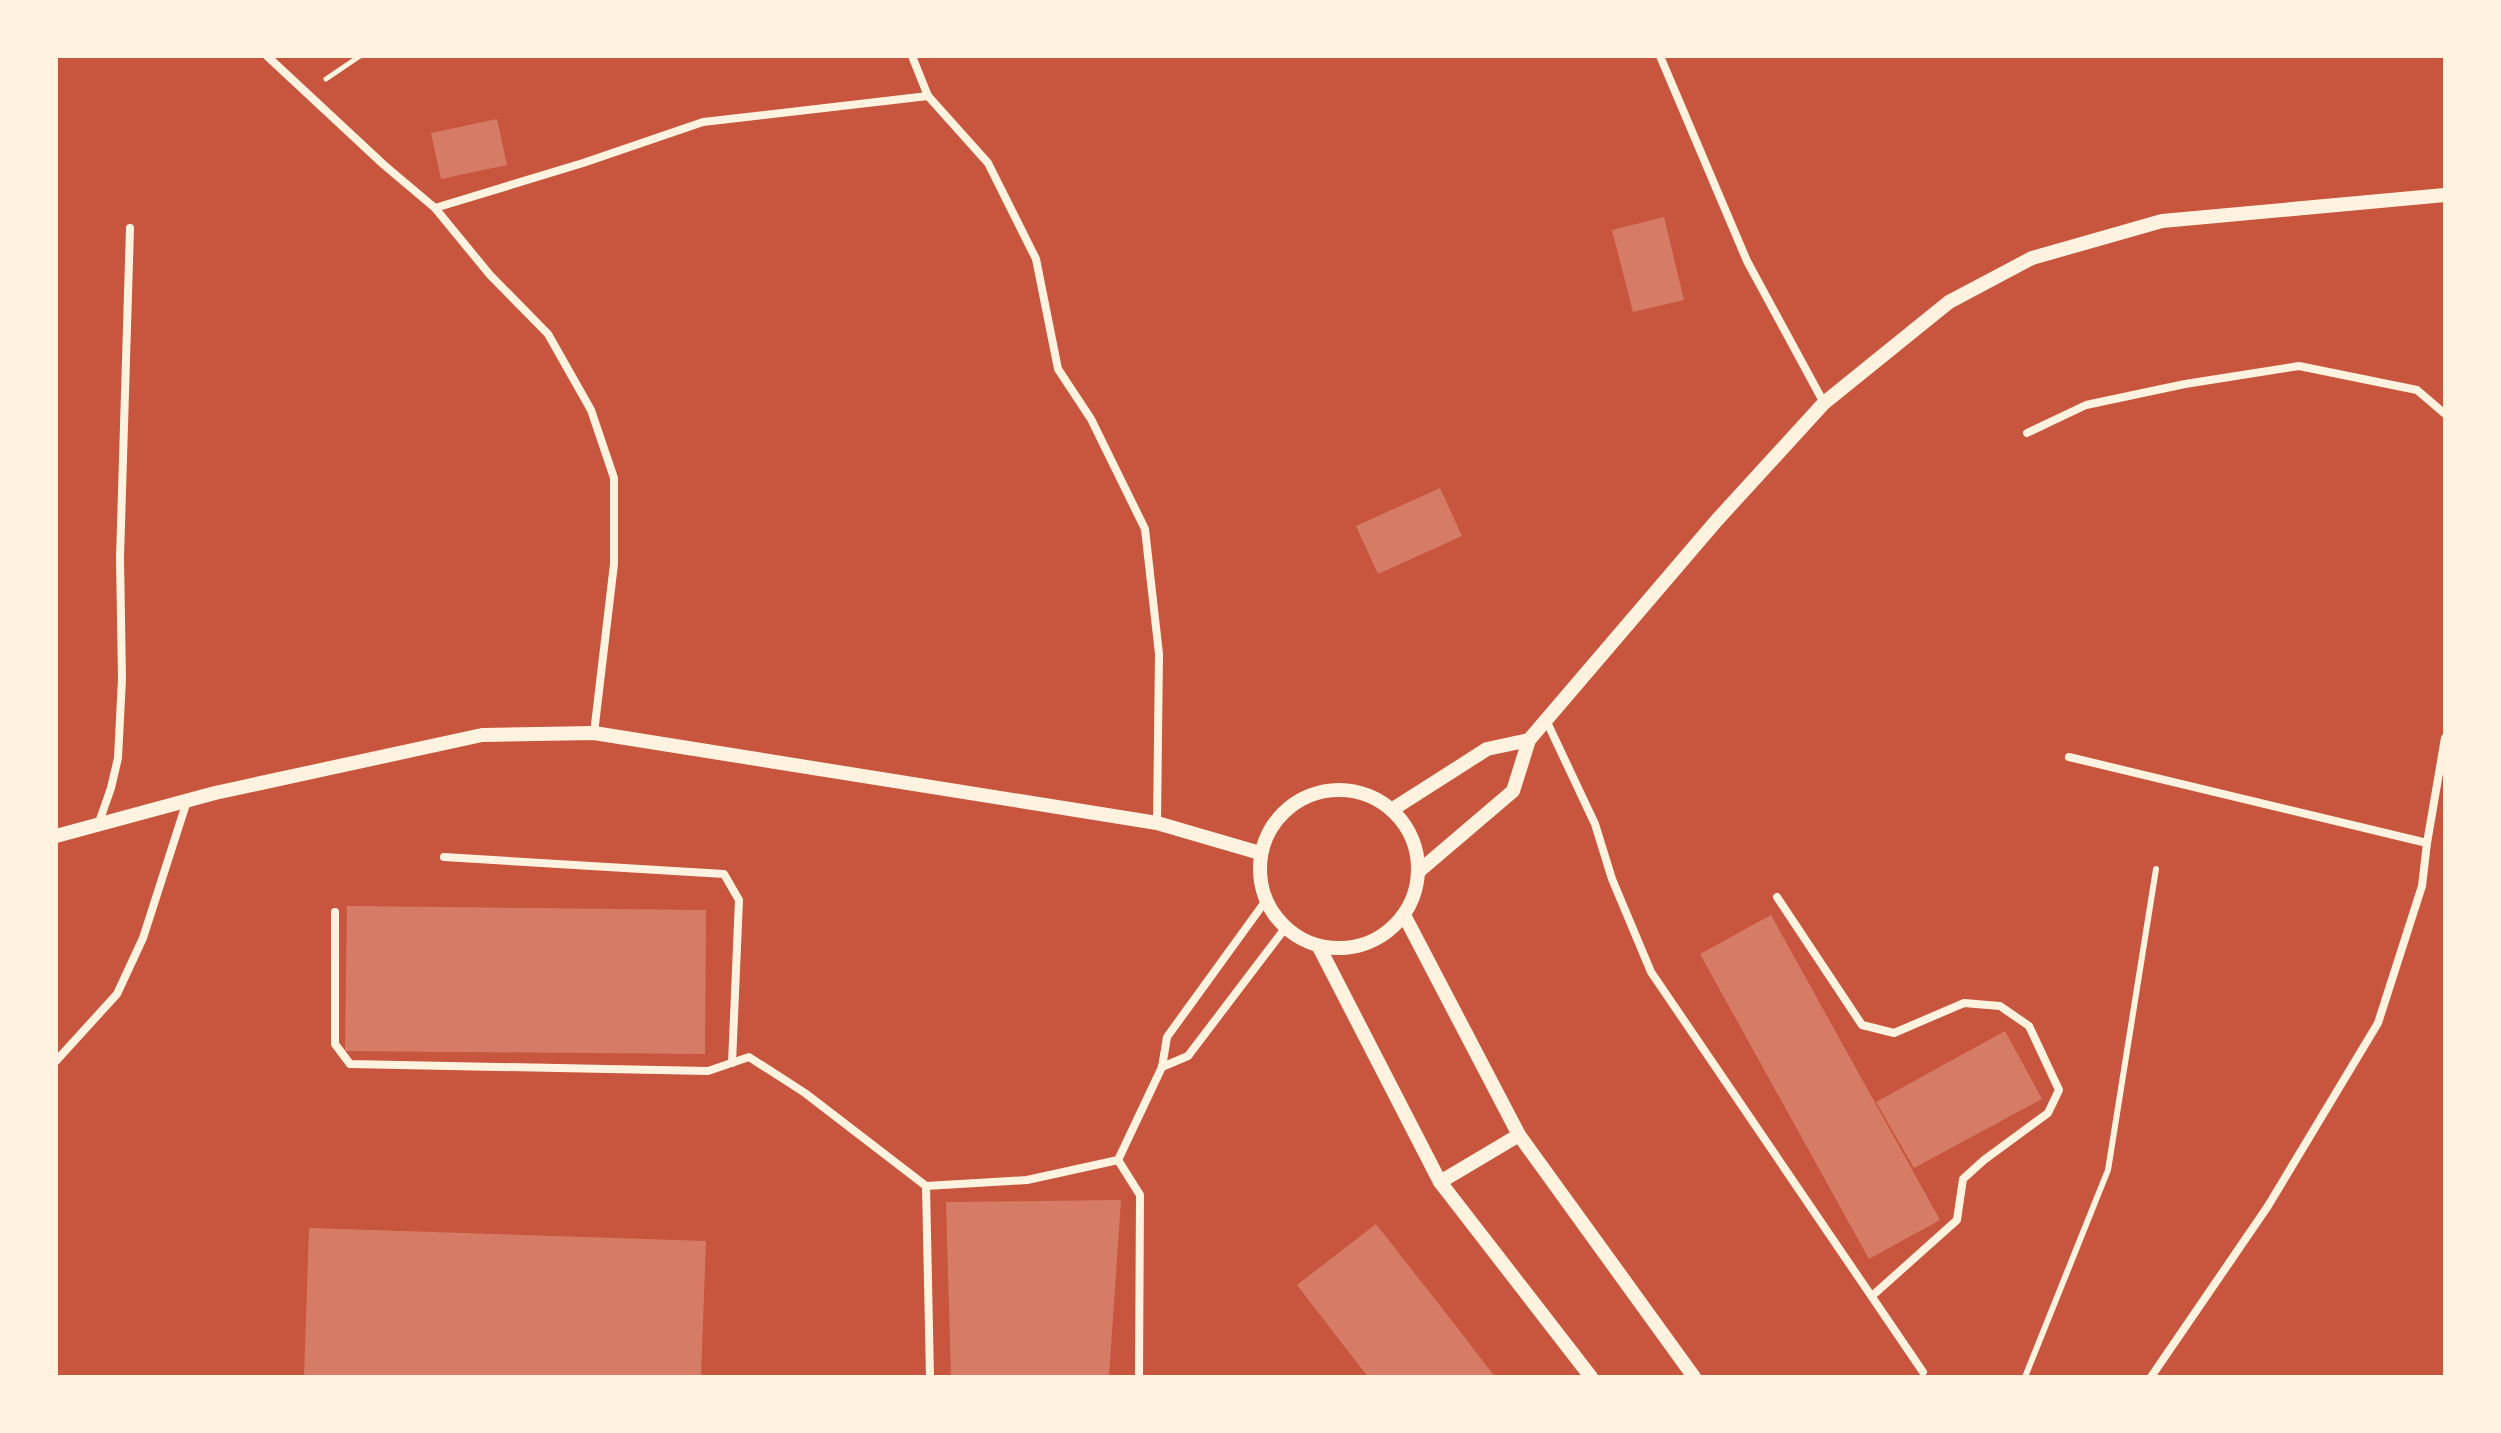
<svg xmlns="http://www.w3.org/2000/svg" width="2501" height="1433" font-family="'Times New Roman',serif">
<rect width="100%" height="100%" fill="#c8553d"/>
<g fill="#d67c66">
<polygon points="497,119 507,165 441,179 431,133"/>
<polygon points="1664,217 1684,300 1633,312 1612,230"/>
<polygon points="1440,488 1462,536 1378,574 1356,526"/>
<polygon points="347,906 706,910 705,1054 345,1051"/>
<polygon points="1771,915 1940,1220 1869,1259 1700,954"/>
<polygon points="2005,1031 2042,1099 1914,1168 1876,1102"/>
<polygon points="1121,1200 1109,1377 951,1377 946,1202"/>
<polygon points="1376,1224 1456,1326 1495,1377 1368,1377 1297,1285"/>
<polygon points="309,1228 706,1241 701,1377 304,1377"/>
</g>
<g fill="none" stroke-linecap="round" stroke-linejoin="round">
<polyline stroke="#fff3e0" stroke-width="5" points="326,79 360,56"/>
<polyline stroke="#fff3e0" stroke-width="6" points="2025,1377 2108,1170 2156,869"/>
<g stroke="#fff3e0" stroke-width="8">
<polyline points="267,56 384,165 435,208 490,275 548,334 591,410 614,478 614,564 594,733"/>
<polyline points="912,56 928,96 988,163 1036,259 1058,369 1091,419 1145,529 1159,654 1157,823"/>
<polyline points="1660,56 1747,261 1824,403"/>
<polyline points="435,208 583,163 703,122 928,96"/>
<polyline points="2027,433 2086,405 2185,384 2299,366 2417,390 2445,414"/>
<polyline points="1546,720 1595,824 1612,879 1651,972 1923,1372"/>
<polyline points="2069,757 2427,843"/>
<polyline points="98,825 111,788 118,758 122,679 120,558 130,228"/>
<polyline points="444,857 724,874 739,900 732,1063"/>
<polyline points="1777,897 1862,1025 1894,1033 1964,1003 2000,1006 2029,1026 2059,1090 2048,1113 1984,1160 1963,1179 1957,1220 1872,1296"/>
<polyline points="335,912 335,1044 350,1064 708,1071 749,1057 805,1093 926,1186 1027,1180 1118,1160 1162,1067 1167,1037 1267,899"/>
<polyline points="56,1061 117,994 143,938 187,801"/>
<polyline points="1162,1067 1188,1056 1286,927"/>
<polyline points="1118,1160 1140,1195 1139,1377"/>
<polyline points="926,1186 930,1377"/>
<polyline points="2151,1377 2268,1206 2378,1023 2422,886 2427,843 2445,738"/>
</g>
<g stroke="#fff3e0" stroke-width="14">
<circle cx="1339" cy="869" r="79"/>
<polyline points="1393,809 1487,749 1529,740"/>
<polyline points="56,836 215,793 482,735 594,733 1157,823 1260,853"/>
<polyline points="1418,872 1513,791 1529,740 1717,520 1824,403 1949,302 2032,258 2162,221 2445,195"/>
<polyline points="1404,915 1519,1135 1694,1377"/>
<polyline points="1319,947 1440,1182 1591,1377"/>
<polyline points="1440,1182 1519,1135"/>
</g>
</g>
<rect width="2501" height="1433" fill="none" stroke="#fff3e0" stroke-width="116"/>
</svg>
